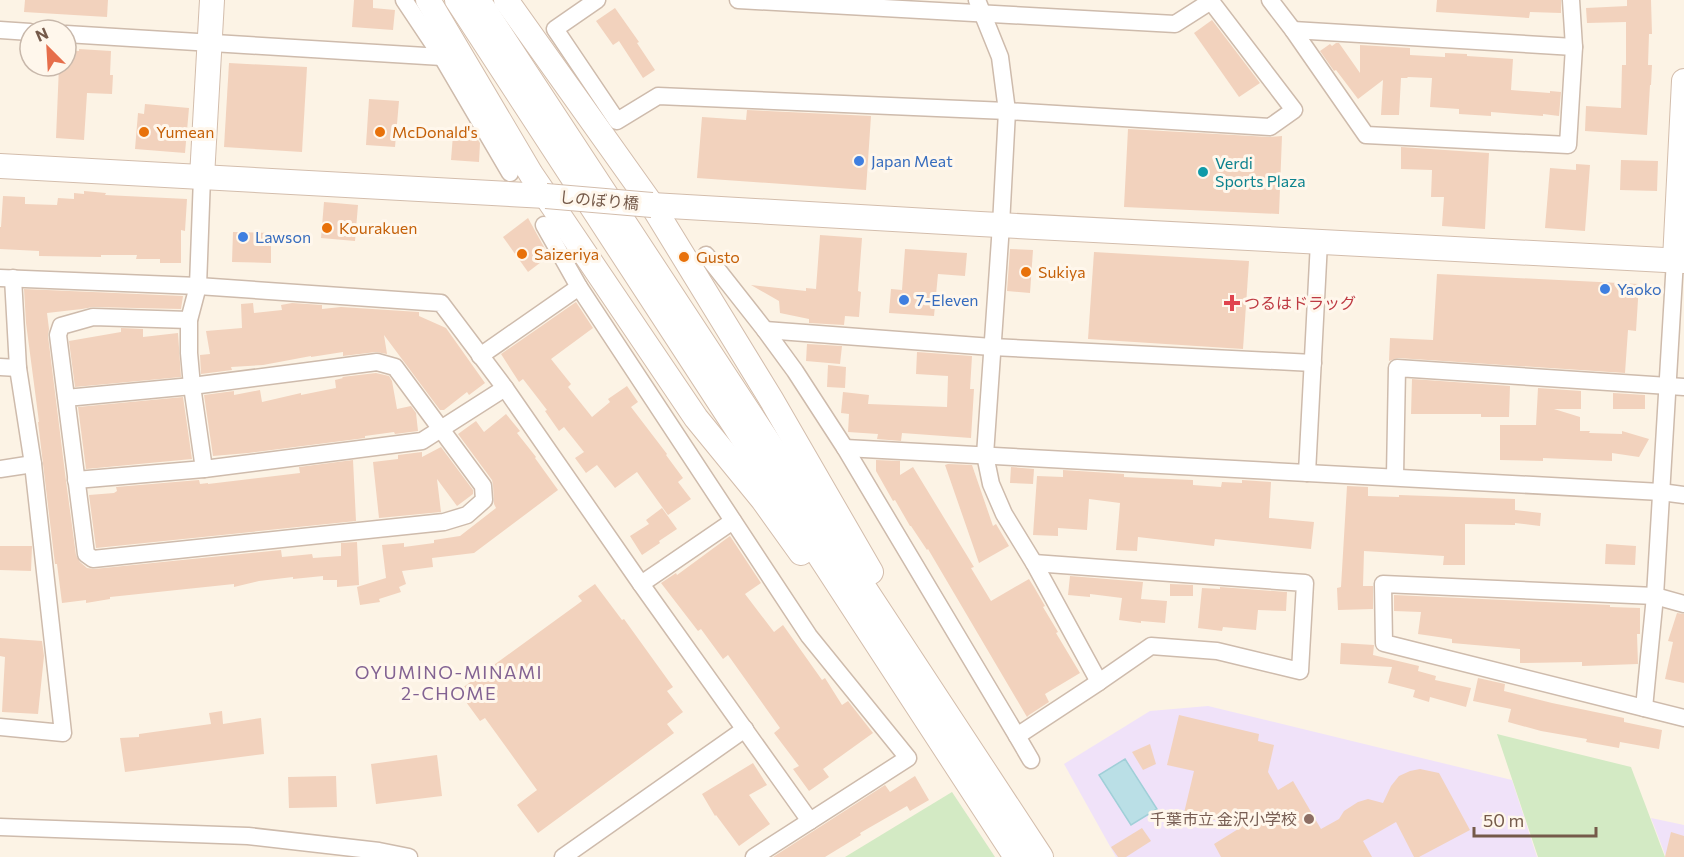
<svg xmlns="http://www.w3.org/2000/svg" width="1684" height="857" font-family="Commissioner,'Noto Sans JP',sans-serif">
<rect width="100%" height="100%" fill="#fcf3e5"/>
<g fill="#f0e2f9">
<polygon points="1208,706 1512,780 1537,857 1116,857 1064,764 1150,711"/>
<polygon points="1651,818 1684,825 1684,857 1666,857"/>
</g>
<g fill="#d3eac4">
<polygon points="1497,734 1631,767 1665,857 1538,857"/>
<polygon points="952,792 995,857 845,857"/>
</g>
<polygon fill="#badfe6" stroke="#a0cfd8" stroke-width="1.5" points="1125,759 1157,809 1131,825 1099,775"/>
<g fill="#f2d2bd">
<polygon points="25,0 108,0 107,17 24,12"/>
<polygon points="354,0 373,0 373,8 395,10 393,30 352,27"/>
<polygon points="1437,0 1561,0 1561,13 1530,12 1529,18 1436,12"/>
<polygon points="1627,0 1651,0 1652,34 1649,34 1648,65 1652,65 1651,85 1650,85 1647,135 1585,131 1586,106 1621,108 1622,65 1626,65 1626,22 1587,23 1586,8 1627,6"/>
<polygon points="615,8 639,42 637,43 655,70 643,78 619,41 613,45 596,21"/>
<polygon points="1212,20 1260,83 1239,97 1194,33"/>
<polygon points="1336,43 1339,43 1360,73 1360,45 1410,48 1410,55 1445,57 1445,53 1467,54 1467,56 1513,59 1511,90 1550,93 1550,91 1561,92 1559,116 1543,114 1543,116 1491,112 1491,116 1459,114 1459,109 1430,107 1432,78 1408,77 1407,78 1401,78 1399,115 1381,115 1383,80 1358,99 1336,70 1334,71 1320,51 1330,44 1332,46"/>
<polygon points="79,49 111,51 110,75 113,75 112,94 87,93 84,140 56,138 59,66 66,66 66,50 79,51"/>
<polygon points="229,63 307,67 302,152 224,147"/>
<polygon points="369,99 399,101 395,147 366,145"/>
<polygon points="145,104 189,108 185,153 135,149 138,113 144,114"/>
<polygon points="747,110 871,116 866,190 697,178 702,117 746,120"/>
<polygon points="1128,129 1269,137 1282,136 1279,214 1124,207"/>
<polygon points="453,135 476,137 480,143 479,162 451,160"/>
<polygon points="1401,147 1489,153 1485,229 1442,226 1444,197 1431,197 1432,170 1401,169"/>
<polygon points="1621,160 1658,161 1657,191 1620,190"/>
<polygon points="1576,164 1590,165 1585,231 1545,228 1550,168 1576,170"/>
<polygon points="84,191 106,193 105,195 187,199 185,231 181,230 181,263 160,263 160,259 136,259 137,255 101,255 101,257 39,256 39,251 0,249 0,227 1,227 3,196 25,197 25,204 57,205 58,198 74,199 74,193 84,194"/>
<polygon points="324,202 358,205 355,241 321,238"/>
<polygon points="528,218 549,256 528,272 503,237"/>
<polygon points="233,232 271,233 271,263 232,262"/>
<polygon points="820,235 862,238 858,291 861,292 859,317 845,316 844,325 809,323 809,319 780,313 779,301 751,285 806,291 806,288 816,289"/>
<polygon points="905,249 967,253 965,276 938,274 934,316 889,313 891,289 902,290"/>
<polygon points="1010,249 1033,250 1030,293 1007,291"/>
<polygon points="1094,252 1249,261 1243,349 1088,339"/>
<polygon points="1437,274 1639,284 1636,331 1628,330 1625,373 1398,358 1389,361 1390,338 1433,340"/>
<polygon points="24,289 183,296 181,309 93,307 82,309 47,313 49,329 48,336 66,481 76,555 80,562 87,568 94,569 281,550 282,557 312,554 313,558 341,556 341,543 357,542 359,585 337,587 337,580 323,580 323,576 293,579 293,577 259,581 234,587 234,584 110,597 110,599 86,603 86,600 62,603 57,564 55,564 38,422 39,422 26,323"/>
<polygon points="576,302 593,328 551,359 571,384 568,387 592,417 610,402 608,399 627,386 638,402 631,407 667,454 666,455 683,478 678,482 691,499 668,515 637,472 615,488 597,465 586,473 575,458 584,452 564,427 559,431 545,411 547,410 523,379 519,382 501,354"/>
<polygon points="253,303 254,313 282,310 281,305 292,303 322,305 322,309 341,307 419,312 419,316 446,328 485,383 469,395 467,392 444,410 440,410 384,335 387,354 376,352 343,356 343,352 311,357 311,356 263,365 231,367 232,370 201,374 200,355 210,354 206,331 242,328 241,304"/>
<polygon points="121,328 143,329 143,337 178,333 181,377 75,387 69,341 121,332"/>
<polygon points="807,344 842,346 840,364 806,361"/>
<polygon points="917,352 972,356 970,389 974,389 971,438 902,433 901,441 877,439 878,434 848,432 849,414 841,413 843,392 869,395 868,404 947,407 948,376 916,374"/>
<polygon points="828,365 846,367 845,388 827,387"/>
<polygon points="376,373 389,376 392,381 397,409 411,406 416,413 418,431 395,434 394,432 365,436 365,438 248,453 213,456 204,395 234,391 234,395 260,390 262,402 301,393 301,395 336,388 335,380 343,378 342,377"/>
<polygon points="1412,379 1510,386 1509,417 1481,417 1481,414 1411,414"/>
<polygon points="1538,388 1581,391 1581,409 1554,409 1580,417 1580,431 1590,431 1589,433 1622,434 1622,431 1649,439 1639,457 1612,453 1612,461 1543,458 1543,461 1500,460 1500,425 1536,425"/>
<polygon points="1613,393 1645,395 1645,409 1613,409"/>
<polygon points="183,397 192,459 86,469 78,407"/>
<polygon points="506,414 520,431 517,433 536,457 535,458 558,490 474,553 432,558 433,567 402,571 406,584 399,587 401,592 379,599 380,602 360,605 357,587 386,578 382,545 404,543 404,547 434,543 434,540 460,536 496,508 494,504 493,485 492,480 458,434 476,421 484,432"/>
<polygon points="441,447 473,490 473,494 457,506 437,479 441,512 379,518 373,462 398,459 398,455 422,452 422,457"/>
<polygon points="353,460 356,521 96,548 89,495 114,493 117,491 116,487 199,480 200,484 208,483 208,484 300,473 299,467"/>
<polygon points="876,460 900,461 900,475 913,467 974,567 971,568 991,601 1029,579 1034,587 1045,606 1043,607 1058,632 1056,633 1080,673 1045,694 1049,702 1029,715 1027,717 928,549 927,550 911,526 910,526 895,500 893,501 876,471"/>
<polygon points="948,464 972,465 993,526 996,524 1009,546 979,563 945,465"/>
<polygon points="1011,467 1034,469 1033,484 1010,483"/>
<polygon points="1063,470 1124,474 1124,477 1145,478 1193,480 1193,485 1221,487 1222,482 1242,483 1242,480 1271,482 1269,518 1314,522 1311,549 1215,539 1214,546 1138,537 1137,551 1116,550 1120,503 1089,499 1087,530 1058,528 1058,536 1033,535 1037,476 1063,477"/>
<polygon points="1347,486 1368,487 1368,496 1399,497 1399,495 1515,499 1515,510 1541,513 1540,526 1515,523 1515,525 1465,524 1465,565 1443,565 1444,556 1364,551 1363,586 1373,586 1373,609 1338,610 1337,588 1341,587"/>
<polygon points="662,508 677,529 659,541 660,543 642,555 630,536 649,524 646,520"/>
<polygon points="730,536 761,583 745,594 774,632 783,625 822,680 825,678 842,705 848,701 873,733 823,769 829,777 809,791 793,769 799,766 774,733 780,728 728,655 723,659 701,629 698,631 661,583 676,573 677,575"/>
<polygon points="1606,544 1636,546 1635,565 1605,564"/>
<polygon points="0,546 32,546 31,571 0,570"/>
<polygon points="1070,576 1143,582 1141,599 1167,601 1165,623 1141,621 1141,623 1119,620 1122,598 1090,594 1090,597 1068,595"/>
<polygon points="595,584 622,620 624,619 673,687 667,691 683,712 667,724 674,733 538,833 517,805 537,790 485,718 480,721 458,691 582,601 578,596"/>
<polygon points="1170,584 1193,585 1193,596 1170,596"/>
<polygon points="1220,587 1287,592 1286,611 1258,610 1256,630 1223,627 1222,631 1198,628 1202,588 1220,589"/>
<polygon points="1394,595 1610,605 1610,607 1640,608 1640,634 1637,634 1638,664 1582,666 1582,662 1520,663 1520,649 1452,643 1452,639 1418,634 1421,612 1394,611"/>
<polygon points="1677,613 1684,614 1684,683 1665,679 1673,642 1668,641"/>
<polygon points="0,638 42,641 44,656 38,714 2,712 5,657 0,656"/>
<polygon points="1341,643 1374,645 1373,655 1419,666 1418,671 1436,676 1435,680 1471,688 1466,707 1430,697 1429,702 1413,697 1415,690 1388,683 1392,667 1340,664"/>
<polygon points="1478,678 1505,684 1504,691 1552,703 1624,718 1624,722 1662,730 1659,749 1620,742 1619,748 1586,742 1587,739 1541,731 1508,722 1511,709 1473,701"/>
<polygon points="222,711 223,724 261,718 264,754 125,772 120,738 139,737 139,734 211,724 209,713"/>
<polygon points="1179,715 1259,734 1258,741 1274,745 1268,772 1278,790 1293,781 1321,829 1339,819 1344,811 1358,802 1368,799 1383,803 1391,786 1399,776 1410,771 1420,769 1439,773 1470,830 1419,857 1414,857 1396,822 1363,841 1372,857 1221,857 1214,844 1243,826 1184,813 1194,771 1167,765"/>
<polygon points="1150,744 1156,764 1143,770 1132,752"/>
<polygon points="437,755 442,796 376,804 371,764"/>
<polygon points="753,763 767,785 749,795 770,824 739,846 716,815 715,816 702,794"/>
<polygon points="336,776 337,807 289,808 288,777"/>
<polygon points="915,776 929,800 910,811 907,806 860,833 861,835 825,857 773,857 885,785 890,792"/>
<polygon points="1142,828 1151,841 1126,857 1118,857 1111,847"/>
<polygon points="1671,832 1684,836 1684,857 1665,857"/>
</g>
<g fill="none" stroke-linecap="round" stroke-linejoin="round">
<defs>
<g id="street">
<polyline points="404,0 442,57 510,173"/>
<polyline points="597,0 555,29 617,121 658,96 1007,111 1270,127 1294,110 1210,0"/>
<polyline points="738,0 1175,24 1211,1"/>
<polyline points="977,0 1000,57 1007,111 1001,225 985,455 991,484 1004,514 1034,563 1099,682"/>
<polyline points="1270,0 1293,30 1366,135 1568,145 1574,47 1571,0"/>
<polyline points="0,30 30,32"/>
<polyline points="1293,30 1574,47"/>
<polyline points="66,34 442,57"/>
<polyline points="706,255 765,330 795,371 845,448 1017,736 1099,682 1151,646 1217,651 1300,671 1305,583 1034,563"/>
<polyline points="0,278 198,286 441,303 505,388 641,584 810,821 908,758 809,636 579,287 544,225"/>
<polyline points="765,330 992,347 1313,363"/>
<polyline points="480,356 579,287"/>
<polyline points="0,367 18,368"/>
<polyline points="66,398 192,386 377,362 395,367 483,486 484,500 467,515 444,522 93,559 86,554 58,335 61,326 93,317 189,320"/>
<polyline points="845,448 1661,492 1684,495"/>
<polyline points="0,469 33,464"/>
<polyline points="204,469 422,441 505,388"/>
<polyline points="1307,473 1319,242"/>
<polyline points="1395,476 1397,368 1684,387"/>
<polyline points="76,480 204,469 192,386 189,353 189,320 198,286 202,177"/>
<polyline points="641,584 733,521"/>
<polyline points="1684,604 1655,596 1383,584 1384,643 1684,718"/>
<polyline points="1644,708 1655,596 1675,260"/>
<polyline points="0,727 63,733 33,464 18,368 13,278"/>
<polyline points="1017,736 1031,760"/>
<polyline points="0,827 248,836 379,851 409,857"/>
<polyline points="563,857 745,729"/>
<polyline points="754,857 810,821"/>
</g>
<g id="secondary">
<polyline points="428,0 531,174 546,196 696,418 763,500 801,553"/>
<polyline points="457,0 1016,857"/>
<polyline points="478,0 1041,857"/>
<polyline points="506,0 652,205 771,399 871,572"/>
<polyline points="0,166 546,196"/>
<polyline points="202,177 212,0"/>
<polyline points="652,205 980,224 1684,261"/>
<polyline points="1675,260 1684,81"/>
</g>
</defs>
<use href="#street" stroke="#cebbac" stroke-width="19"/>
<use href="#secondary" stroke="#d3bdac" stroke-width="26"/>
<use href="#street" stroke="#fff" stroke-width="16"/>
<use href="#secondary" stroke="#fff" stroke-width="24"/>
<defs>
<polyline id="secondary-bridge" points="546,196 652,205"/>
</defs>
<use href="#secondary-bridge" stroke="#d3bdac" stroke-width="26" stroke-linecap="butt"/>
<use href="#secondary-bridge" stroke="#fff" stroke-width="24"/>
</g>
<g fill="#e8710a" stroke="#fff7ec" stroke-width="2">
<circle cx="144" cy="132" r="6"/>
<circle cx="380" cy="132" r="6"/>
<circle cx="327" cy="228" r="6"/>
<circle cx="522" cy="254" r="6"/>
<circle cx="684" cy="257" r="6"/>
<circle cx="1026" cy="272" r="6"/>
</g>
<g fill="#3f7fe0" stroke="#fff7ec" stroke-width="2">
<circle cx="859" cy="161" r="6"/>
<circle cx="243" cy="237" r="6"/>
<circle cx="1605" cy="289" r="6"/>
<circle cx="904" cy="300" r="6"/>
</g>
<circle fill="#0f9aa8" stroke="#fff7ec" stroke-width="2" cx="1203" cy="172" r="6"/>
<path fill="#e0444e" stroke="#fff7ec" stroke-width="2" d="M1229 294h6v6h6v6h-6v6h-6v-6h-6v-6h6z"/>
<circle fill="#8d6e63" stroke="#fff7ec" stroke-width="2" cx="1309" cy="819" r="6"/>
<g text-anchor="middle" stroke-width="6" stroke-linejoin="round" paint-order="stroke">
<g font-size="16" fill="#c56008" stroke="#fff7ec" text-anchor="start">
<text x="156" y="138">Yumean</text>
<text x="392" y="138">McDonald's</text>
<text x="339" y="234">Kourakuen</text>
<text x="534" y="260">Saizeriya</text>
<text x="696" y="263">Gusto</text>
<text x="1038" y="278">Sukiya</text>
</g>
<g font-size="16" fill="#366cbe" stroke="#fff7ec" text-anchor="start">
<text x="871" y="167">Japan Meat</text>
<text x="255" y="243">Lawson</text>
<text x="1617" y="295">Yaoko</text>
<text x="916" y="306">7-Eleven</text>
</g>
<g font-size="16" fill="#0d838f" stroke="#fff7ec" text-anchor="start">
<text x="1215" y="169">Verdi<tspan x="1215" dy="18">Sports Plaza</tspan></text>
</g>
<g font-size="16" fill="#755a4a" stroke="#fff7ec">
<text transform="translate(599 200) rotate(5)" y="6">しのぼり橋</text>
</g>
<g font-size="16" fill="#be3a42" stroke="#fff7ec" text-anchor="start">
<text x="1244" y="309">つるはドラッグ</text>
</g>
<g font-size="16" fill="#785e54" stroke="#fff7ec" text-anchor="end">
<text x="1297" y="825">千葉市立 金沢小学校</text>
</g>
<g font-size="18" letter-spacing="1.5" fill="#826292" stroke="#fff7ec">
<text x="449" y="679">OYUMINO-MINAMI<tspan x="449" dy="21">2-CHOME</tspan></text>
</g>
</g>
<g transform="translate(48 48) rotate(336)"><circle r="28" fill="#fff7ec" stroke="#c8b8ab" stroke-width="1.5"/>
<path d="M0-4.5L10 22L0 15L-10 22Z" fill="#e66e4b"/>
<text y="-9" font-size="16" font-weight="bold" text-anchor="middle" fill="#755a4a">N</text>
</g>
<path d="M1474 827v9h122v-9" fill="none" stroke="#755a4a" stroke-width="3"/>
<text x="1483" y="827" font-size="18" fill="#755a4a" stroke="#fff7ec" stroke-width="4.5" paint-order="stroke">50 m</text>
</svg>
